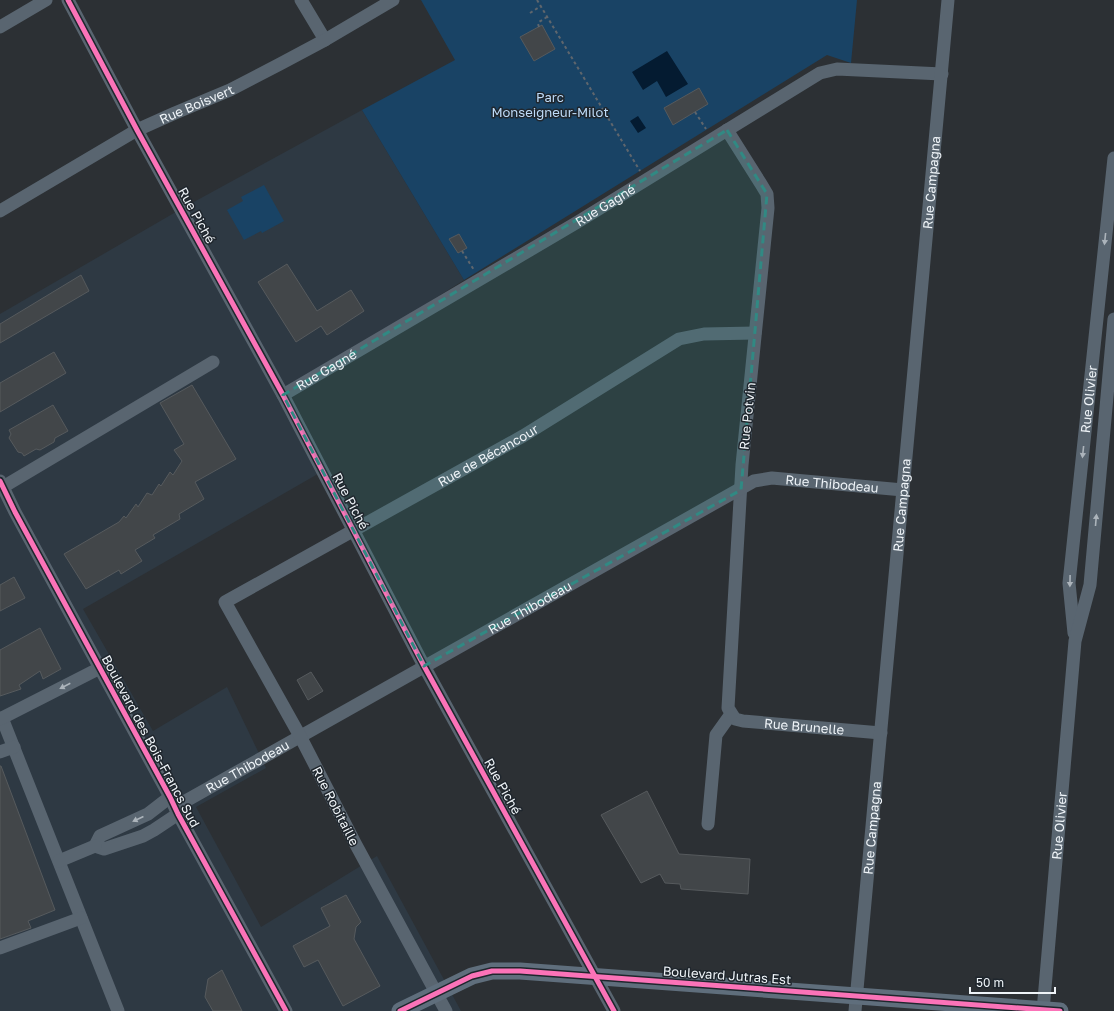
<svg xmlns="http://www.w3.org/2000/svg" width="1114" height="1011" font-family="'Golos Text',sans-serif">
<rect width="100%" height="100%" fill="#2c3034"/>
<polygon fill="#2e3943" points="362,110 464,280 283,395 323,471 83,609 153,731 227,687 266,768 196,807 261,927 377,856 461,1011 0,1011 0,314 181,209"/>
<g fill="#194365">
<polygon points="421,0 857,0 851,63 827,55 464,280 362,110 455,60"/>
<polygon points="264,185 284,221 262,233 261,231 244,240 227,210 243,201 241,197"/>
</g>
<g fill="#041b31">
<polygon points="667,51 688,84 666,97 657,81 643,90 632,72"/>
<polygon points="638,116 646,128 638,133 630,121"/>
</g>
<g fill="#424649" stroke="#565a5d">
<polygon points="542,25 555,49 534,61 520,37"/>
<polygon points="699,88 708,104 673,125 664,108"/>
<polygon points="459,234 467,248 458,253 449,239"/>
<polygon points="287,264 317,311 351,290 364,311 327,335 321,326 296,342 258,282"/>
<polygon points="81,275 89,291 0,343 0,324"/>
<polygon points="54,352 66,373 0,412 0,383"/>
<polygon points="192,385 236,459 195,482 204,499 179,514 180,519 153,535 155,538 135,550 142,561 121,574 119,570 86,589 64,554 119,522 124,516 126,518 136,504 138,507 147,493 152,495 159,484 161,486 170,472 173,475 182,461 174,450 184,444 160,403"/>
<polygon points="53,405 68,431 55,438 54,442 40,450 36,449 24,456 22,453 18,452 9,438 11,434 9,430"/>
<polygon points="14,577 25,598 0,611 0,585"/>
<polygon points="40,628 61,669 43,679 40,671 19,685 21,689 0,696 0,650"/>
<polygon points="311,672 323,691 308,700 297,680"/>
<polygon points="0,766 1,766 55,910 28,921 31,928 0,939"/>
<polygon points="647,791 679,854 750,859 748,894 681,889 680,884 665,883 660,874 641,883 601,815"/>
<polygon points="346,895 361,922 356,927 354,939 380,986 343,1006 318,960 304,967 293,946 330,926 321,908"/>
<polygon points="222,970 242,1011 213,1011 205,997 208,979"/>
</g>
<g fill="none" stroke-linecap="round" stroke-linejoin="round">
<g stroke="#5f666d" stroke-width="2" stroke-dasharray="3 3" stroke-linecap="butt">
<polyline points="537,0 640,171"/>
<polyline points="530,13 541,6"/>
<polyline points="539,27 538,24 539,22 547,17"/>
<polyline points="695,112 706,129"/>
<polyline points="462,251 474,270"/>
</g>
<g stroke="#596570" stroke-width="13">
<polyline points="68,0 137,130 283,395 424,666 614,1011"/>
<polyline points="301,0 325,40"/>
<polyline points="0,27 46,0"/>
<path id="s1" d="M727 130 761 184 767 194 768 208 742 465 728 708 735 719 743 721 881 733"/>
<path id="s2" d="M0 211 137 130 175 113 230 90 280 64 325 40 393 0"/>
<path id="s3" d="M283 395 576 223 820 73 837 69 942 74"/>
<polyline points="0,481 15,512 170,797 178,814 286,1011"/>
<polyline points="3,487 213,362"/>
<path id="s4" d="M1074 633 1069 583 1114 158"/>
<polyline points="2,718 118,1011"/>
<polyline points="0,719 100,668"/>
<polyline points="0,752 14,747"/>
<polyline points="170,797 148,814 100,836 95,846 104,849 143,836 154,830 178,814"/>
<path id="s5" d="M175 807 754 481 772 478 903 490"/>
<polyline points="708,824 716,735 731,714"/>
<polyline points="59,861 95,846"/>
<polyline points="0,948 81,918"/>
<path id="s6" d="M446 1011 355 843 300 736 225 602 523 436 679 339 704 334 755 333"/>
<path id="s7" d="M855 1011 948 0"/>
<path id="s8" d="M1043 1011 1075 641 1090 585 1114 319"/>
</g>
<polyline stroke="#5f6e7c" stroke-width="17" points="400,1011 472,976 492,971 520,971 1060,1011"/>
<defs>
<g id="cycleway">
<polyline points="68,0 137,130 283,395 424,666 614,1011"/>
<polyline points="0,481 15,512 170,797 178,814 286,1011"/>
<polyline points="400,1011 472,976 492,971 520,971 1060,1011"/>
</g>
</defs>
<use href="#cycleway" stroke="#1f262d" stroke-width="8"/>
<use href="#cycleway" stroke="#fb73b8" stroke-width="5"/>
</g>
<defs><path id="oneway-solid" d="M-6-.8H1V-3.2L6.5 0L1 3.2V.8H-6Z"/></defs>
<g fill="#acb4bb">
<use href="#oneway-solid" transform="translate(1105 239) rotate(96)"/>
<use href="#oneway-solid" transform="translate(1083 452) rotate(96)"/>
<use href="#oneway-solid" transform="translate(1096 520) rotate(-85)"/>
<use href="#oneway-solid" transform="translate(1070 581) rotate(91)"/>
<use href="#oneway-solid" transform="translate(65 686) rotate(153)"/>
<use href="#oneway-solid" transform="translate(138 819) rotate(155)"/>
</g>
<path fill="#318983" fill-opacity="0.2" stroke="#318983" stroke-width="3" stroke-dasharray="8 5" stroke-linejoin="round" d="M727 130 767 194 741 490 424 666 283 395Z"/>
<g text-anchor="middle" stroke-width="3" stroke-linejoin="round" paint-order="stroke">
<g font-size="13" fill="#bedbf8" stroke="#1f262d">
<text x="550" y="102">Parc<tspan x="550" dy="15">Monseigneur-Milot</tspan></text>
</g>
<g font-size="13" fill="#eff4f8" stroke="#1f262d">
<text dy="5" stroke="none"><textPath href="#s2" startOffset="224">Rue Boisvert</textPath></text>
<text dy="5" stroke="none"><textPath href="#s7" startOffset="832">Rue Campagna</textPath></text>
<text dy="5" stroke="none"><textPath href="#s3" startOffset="374">Rue Gagné</textPath></text>
<text transform="translate(197 215) rotate(61)" y="5">Rue Piché</text>
<text dy="5" stroke="none"><textPath href="#s3" startOffset="50">Rue Gagné</textPath></text>
<text dy="5" stroke="none"><textPath href="#s4" startOffset="235">Rue Olivier</textPath></text>
<text transform="translate(747 416) rotate(-84)" y="5">Rue Potvin</text>
<text dy="5" stroke="none"><textPath href="#s6" startOffset="766">Rue de Bécancour</textPath></text>
<text dy="5" stroke="none"><textPath href="#s5" startOffset="743">Rue Thibodeau</textPath></text>
<text transform="translate(351 501) rotate(62)" y="5">Rue Piché</text>
<text dy="5" stroke="none"><textPath href="#s7" startOffset="508">Rue Campagna</textPath></text>
<text dy="5" stroke="none"><textPath href="#s5" startOffset="407">Rue Thibodeau</textPath></text>
<text dy="5" stroke="none"><textPath href="#s1" startOffset="674">Rue Brunelle</textPath></text>
<text transform="translate(151 741) rotate(62)" y="5">Boulevard des Bois-Francs Sud</text>
<text dy="5" stroke="none"><textPath href="#s5" startOffset="83">Rue Thibodeau</textPath></text>
<text transform="translate(503 786) rotate(61)" y="5">Rue Piché</text>
<text transform="translate(336 806) rotate(63)" y="5">Rue Robitaille</text>
<text dy="5" stroke="none"><textPath href="#s8" startOffset="186">Rue Olivier</textPath></text>
<text dy="5" stroke="none"><textPath href="#s7" startOffset="184">Rue Campagna</textPath></text>
<text transform="translate(727 975) rotate(4)" y="5">Boulevard Jutras Est</text>
</g>
</g>
<path d="M970 987v6h85v-6" fill="none" stroke="#eff4f8" stroke-width="2"/>
<text x="976" y="987" font-size="12" fill="#eff4f8" stroke="#1f262d" stroke-width="3" paint-order="stroke">50 m</text>
</svg>
